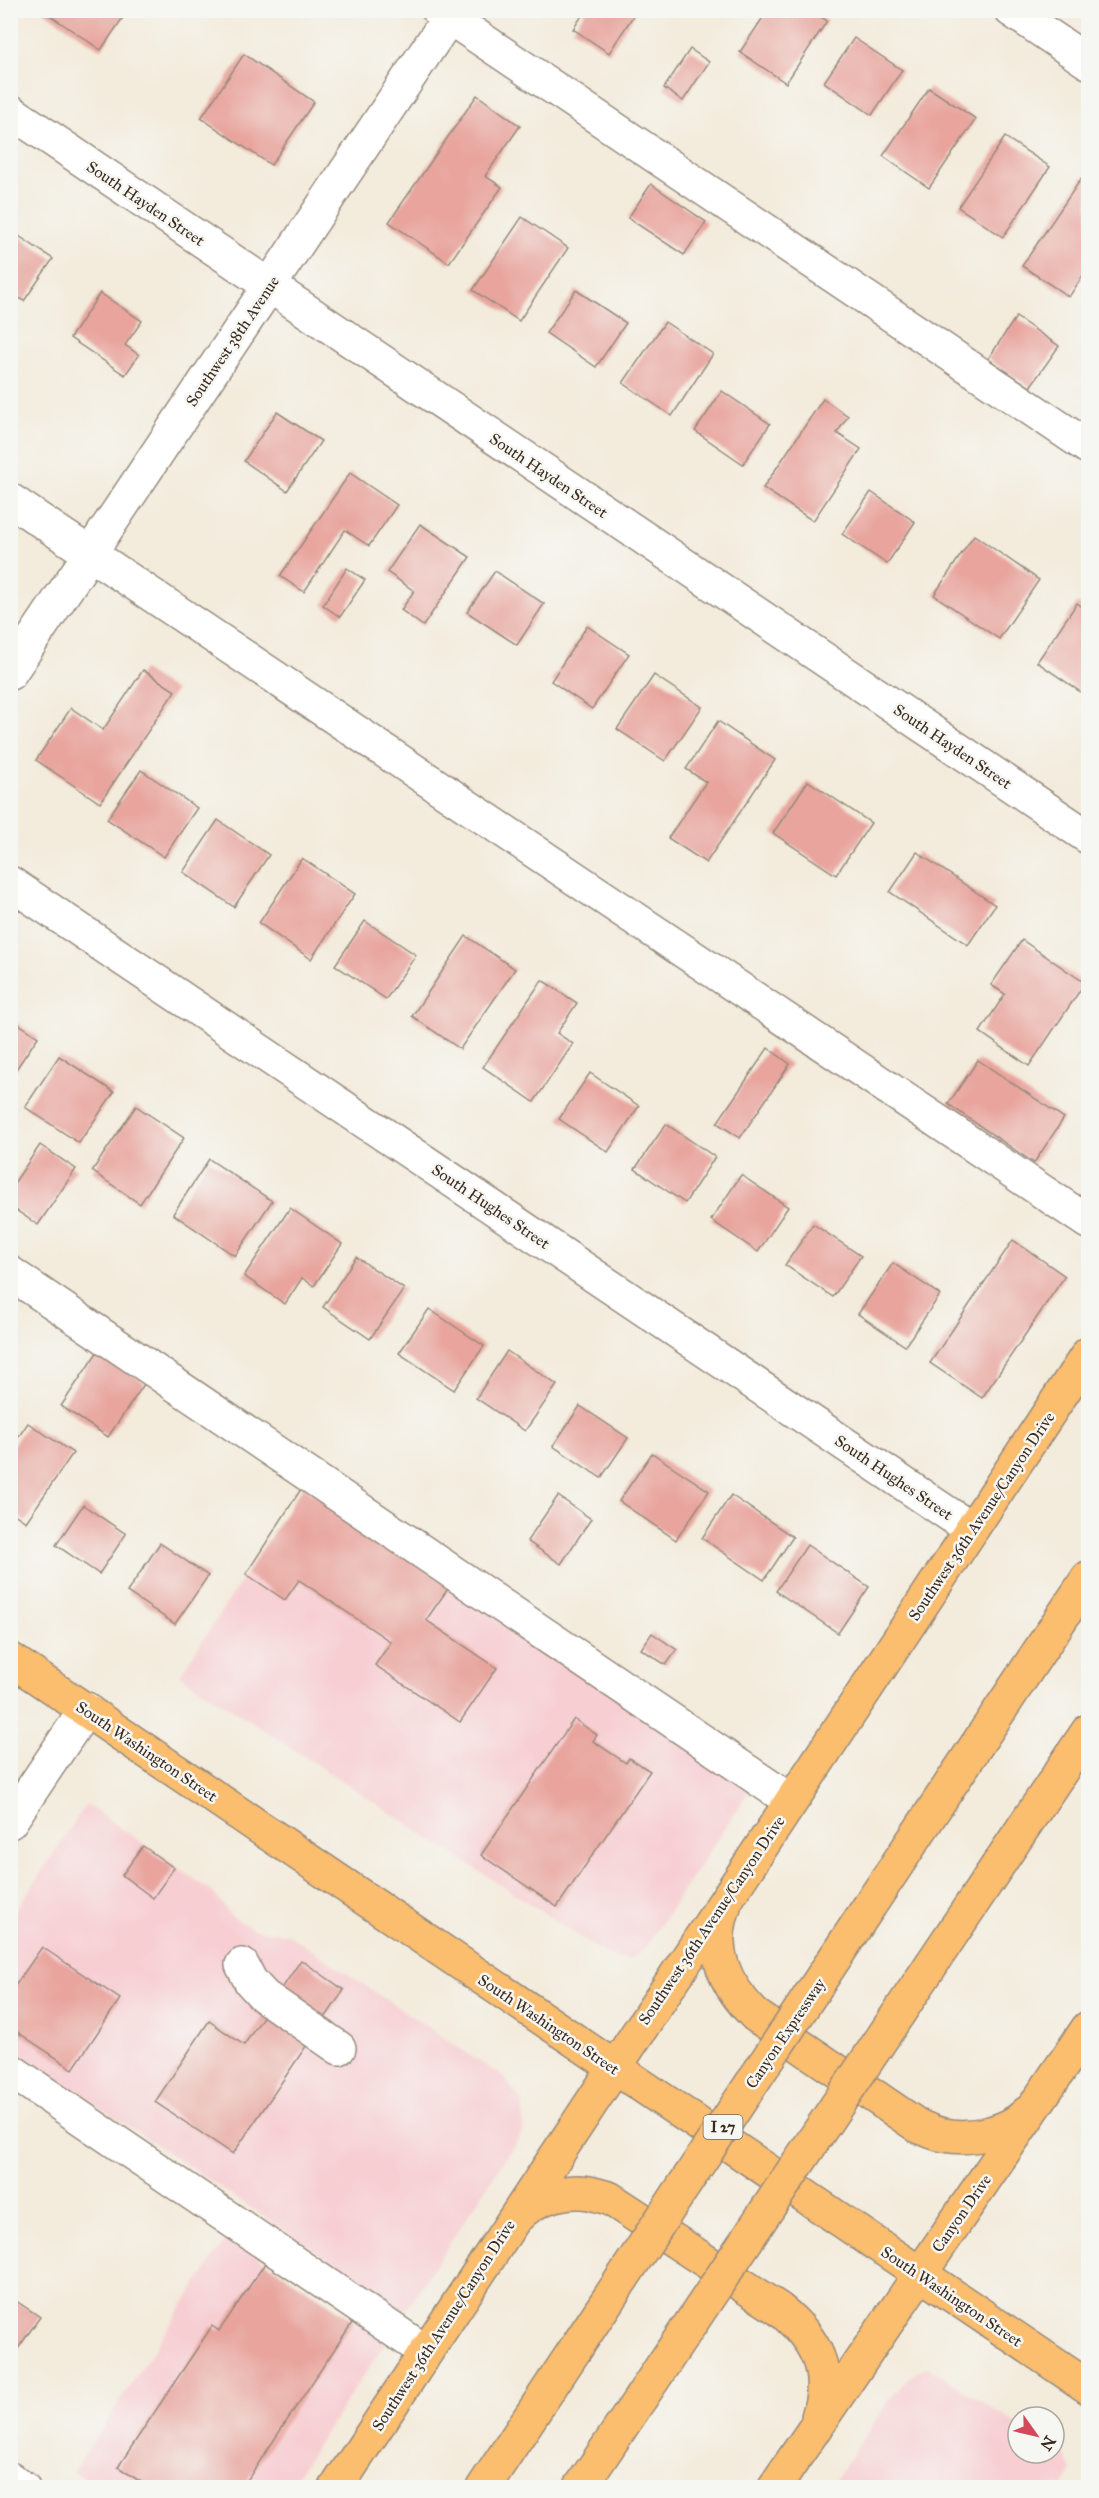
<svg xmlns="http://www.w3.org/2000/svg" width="1099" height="2498" font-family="'IM FELL Great Primer',serif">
<rect width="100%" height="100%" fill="#f6f6f2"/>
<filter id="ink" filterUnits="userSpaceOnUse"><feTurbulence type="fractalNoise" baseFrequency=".0167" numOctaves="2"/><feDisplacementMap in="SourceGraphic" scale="12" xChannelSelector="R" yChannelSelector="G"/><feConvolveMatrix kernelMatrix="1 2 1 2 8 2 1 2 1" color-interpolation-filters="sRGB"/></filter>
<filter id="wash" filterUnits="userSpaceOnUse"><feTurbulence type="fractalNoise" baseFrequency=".008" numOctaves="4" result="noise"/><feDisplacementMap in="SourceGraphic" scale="24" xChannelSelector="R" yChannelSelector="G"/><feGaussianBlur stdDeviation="1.35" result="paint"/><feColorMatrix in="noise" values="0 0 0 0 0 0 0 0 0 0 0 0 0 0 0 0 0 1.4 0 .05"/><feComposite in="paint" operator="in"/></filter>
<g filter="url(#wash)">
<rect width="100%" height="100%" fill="#f3ebdb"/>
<g fill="#f7cfd3">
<polygon points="303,1486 754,1784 643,1951 627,1960 609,1956 180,1675"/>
<polygon points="86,1804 213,1892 230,1915 253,1929 288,1934 504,2078 523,2103 523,2132 405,2311 11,2048 11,1918"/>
<polygon points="228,2237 386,2342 289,2487 98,2487 74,2471"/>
<polygon points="927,2366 1018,2425 1018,2453 1054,2453 1054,2448 1065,2455 1072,2470 1063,2487 830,2487 893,2395 909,2377"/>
</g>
<g id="blocks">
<g fill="#e8a49d">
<polygon points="42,10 128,10 101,50"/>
<polygon points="586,10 637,10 609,53 573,29"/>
<polygon points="768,10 812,10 827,21 786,83 740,52"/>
<polygon points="854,38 902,70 872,115 824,82"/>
<polygon points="690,49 709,62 683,101 664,88"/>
<polygon points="244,54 314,102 271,165 201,118"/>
<polygon points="929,88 976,119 929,188 883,156"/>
<polygon points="477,95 520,126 485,176 502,187 449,263 389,222"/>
<polygon points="1005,137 1050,167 1003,237 958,207"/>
<polygon points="1083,176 1088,180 1088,268 1069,297 1022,266"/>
<polygon points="651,184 706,222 684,255 628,218"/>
<polygon points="522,217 568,248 519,321 473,290"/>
<polygon points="10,230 53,259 24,301 10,293"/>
<polygon points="576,290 626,323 596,367 546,333"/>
<polygon points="100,293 142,321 125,345 139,355 125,375 70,338"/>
<polygon points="1016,317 1059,346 1030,387 988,359"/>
<polygon points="665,322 713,354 672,416 623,383"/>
<polygon points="722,391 770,424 743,464 695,431"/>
<polygon points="823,399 848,416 837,433 861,449 813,521 763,488"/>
<polygon points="277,412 321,441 287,491 244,461"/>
<polygon points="350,473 397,505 369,546 345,530 304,592 280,576"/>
<polygon points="871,492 915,522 887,564 842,534"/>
<polygon points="420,524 470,557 423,626 401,610 414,591 387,572"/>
<polygon points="974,535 1039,580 999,639 934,595"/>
<polygon points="347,568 365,580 340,617 323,605"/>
<polygon points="495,571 544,604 517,645 467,612"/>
<polygon points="1077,603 1088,611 1088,697 1037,662"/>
<polygon points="587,626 629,654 592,709 551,681"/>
<polygon points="143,670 175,691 100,803 36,760 71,708 103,730"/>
<polygon points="654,675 702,707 665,761 617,729"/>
<polygon points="718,721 775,760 706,863 668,838 706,782 686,769"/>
<polygon points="141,770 197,808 164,857 107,819"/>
<polygon points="808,781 871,823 836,875 773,833"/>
<polygon points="218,820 269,855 234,907 183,872"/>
<polygon points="917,852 995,905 968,945 890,892"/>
<polygon points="302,858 355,894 311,959 259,923"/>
<polygon points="365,921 416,955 386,999 335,965"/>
<polygon points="466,936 515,969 460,1049 412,1016"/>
<polygon points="1022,940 1085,983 1029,1066 980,1032 1005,994 991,985"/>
<polygon points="542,980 577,1003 557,1033 573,1044 534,1102 483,1067"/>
<polygon points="10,1018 38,1037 10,1078"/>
<polygon points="768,1048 790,1064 740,1138 717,1123"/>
<polygon points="59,1056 114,1092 79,1143 25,1107"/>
<polygon points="978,1060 1064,1118 1034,1163 948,1104"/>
<polygon points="590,1073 639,1106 608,1152 559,1119"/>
<polygon points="136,1106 184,1138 140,1204 92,1171"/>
<polygon points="666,1124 715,1157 685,1203 635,1169"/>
<polygon points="40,1145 76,1169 38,1225 10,1206 10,1189"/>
<polygon points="209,1159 272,1201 235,1256 173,1214"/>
<polygon points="741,1175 788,1207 758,1252 711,1220"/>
<polygon points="290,1208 342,1244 314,1286 302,1278 285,1304 244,1276"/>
<polygon points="813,1224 861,1256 833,1297 785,1265"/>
<polygon points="1013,1240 1065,1276 982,1398 930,1363"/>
<polygon points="356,1257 404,1289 370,1339 323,1307"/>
<polygon points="893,1263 940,1295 905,1346 858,1314"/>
<polygon points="429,1309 484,1346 454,1390 399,1353"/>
<polygon points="98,1351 145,1383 108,1437 61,1406"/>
<polygon points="507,1351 557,1385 525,1431 476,1398"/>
<polygon points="580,1406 628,1438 601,1478 553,1446"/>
<polygon points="28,1423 73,1453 26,1522 10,1511 10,1449"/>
<polygon points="652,1453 709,1491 676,1540 619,1501"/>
<polygon points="303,1486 450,1586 426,1620 497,1668 460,1722 375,1665 391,1642 299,1580 285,1600 246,1574"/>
<polygon points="731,1495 793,1537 764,1580 702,1538"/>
<polygon points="558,1496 591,1519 561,1564 527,1541"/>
<polygon points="83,1505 126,1534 99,1574 56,1545"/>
<polygon points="160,1543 208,1576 175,1624 127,1592"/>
<polygon points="807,1545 869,1587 838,1633 776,1591"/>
<polygon points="652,1633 677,1650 666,1665 641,1649"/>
<polygon points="574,1719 597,1735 593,1741 626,1763 629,1758 650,1771 557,1907 481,1855"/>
<polygon points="143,1846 174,1868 153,1898 122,1875"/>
<polygon points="42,1947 120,1999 73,2069 10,2027 10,1993"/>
<polygon points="301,1960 344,1990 233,2154 155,2102 209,2021 244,2045"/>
<polygon points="266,2262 354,2320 242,2488 150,2488 118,2467 212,2326 219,2331"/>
<polygon points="10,2297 40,2317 10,2360"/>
</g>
</g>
</g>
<g filter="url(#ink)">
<use href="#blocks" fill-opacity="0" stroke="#978a7c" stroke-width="1.5"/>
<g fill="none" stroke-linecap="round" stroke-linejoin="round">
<defs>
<g id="minor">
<polyline points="438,10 1088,447"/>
<polyline points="1011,10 1088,62"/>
<polyline points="10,111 1088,837"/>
<polyline points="10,500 1088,1222"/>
<polyline points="10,673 454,10"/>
<polyline points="10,883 971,1529"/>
<polyline points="10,1273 791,1801"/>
<polyline points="10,1822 86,1709"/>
<polyline points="242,1965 251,1982 264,1996 339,2048"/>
<polyline points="10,2070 426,2352"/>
<polyline points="10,2479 23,2488"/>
</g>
<g id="major">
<polyline points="10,1659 1088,2387"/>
<path d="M724 1907C708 1950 725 1985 755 2015L918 2126C926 2129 935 2134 944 2135 971 2140 1008 2133 1027 2113"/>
<path d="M518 2216C533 2200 558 2191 580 2192 590 2192 600 2196 609 2198L779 2309C815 2338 833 2370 818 2417"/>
<polyline points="336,2488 1088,1354"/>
<polyline points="774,2488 1088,2028"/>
</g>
<g id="highway">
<polyline points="870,1905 1088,1578"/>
<polyline points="933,1962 1088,1731"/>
<polyline points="483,2488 576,2348"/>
<polyline points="580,2488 640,2399"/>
</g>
</defs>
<use href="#minor" stroke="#978a7c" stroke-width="36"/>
<use href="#major" stroke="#978a7c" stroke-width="36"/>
<use href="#highway" stroke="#978a7c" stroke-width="36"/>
<use href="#minor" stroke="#fff" stroke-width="33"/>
<use href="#major" stroke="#fbbd6e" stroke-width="33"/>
<use href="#highway" stroke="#fbbd6e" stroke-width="33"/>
<defs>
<g id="highway-bridge">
<polyline points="576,2348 870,1905"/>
<polyline points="640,2399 933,1962"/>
</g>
</defs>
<use href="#highway-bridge" stroke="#978a7c" stroke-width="36" stroke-linecap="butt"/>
<use href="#highway-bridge" stroke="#fbbd6e" stroke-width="33"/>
</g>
</g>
<g text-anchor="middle" stroke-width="5" stroke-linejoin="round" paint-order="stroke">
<rect fill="#f6f6f2" stroke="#73675e" stroke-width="1.5" x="703.5" y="2115" width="39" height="24" rx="4.5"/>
<g font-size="15" font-weight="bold" fill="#3b2a1e">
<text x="723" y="2132">I 27</text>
</g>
<g font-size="16" fill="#3b2a1e" stroke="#f6f6f2">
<text transform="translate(146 203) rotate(34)" y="6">South Hayden Street</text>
<text transform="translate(232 341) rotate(-56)" y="6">Southwest 38th Avenue</text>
<text transform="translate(549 475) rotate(34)" y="6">South Hayden Street</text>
<text transform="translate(953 746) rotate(34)" y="6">South Hayden Street</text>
<text transform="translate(491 1206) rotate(34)" y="6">South Hughes Street</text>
<text transform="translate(894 1477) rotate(34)" y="6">South Hughes Street</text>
<text transform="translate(981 1516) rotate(-56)" y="6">Southwest 36th Avenue/Canyon Drive</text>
<text transform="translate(147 1751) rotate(34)" y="6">South Washington Street</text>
<text transform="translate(711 1920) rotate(-56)" y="6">Southwest 36th Avenue/Canyon Drive</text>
<text transform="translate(549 2024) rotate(34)" y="6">South Washington Street</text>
<text transform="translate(785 2033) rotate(-56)" y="6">Canyon Expressway</text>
<text transform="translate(961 2213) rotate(-55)" y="6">Canyon Drive</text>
<text transform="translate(952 2296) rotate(34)" y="6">South Washington Street</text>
<text transform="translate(443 2325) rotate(-57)" y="6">Southwest 36th Avenue/Canyon Drive</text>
</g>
</g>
<rect width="1099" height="2498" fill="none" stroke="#f6f6f2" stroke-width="36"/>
<g transform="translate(1036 2435) rotate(124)"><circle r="28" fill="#f6f6f2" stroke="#aba49d" stroke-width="1.5"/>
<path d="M0-4.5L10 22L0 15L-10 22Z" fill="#d1495b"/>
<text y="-9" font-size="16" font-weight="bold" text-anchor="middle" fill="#3b2a1e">N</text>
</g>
</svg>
